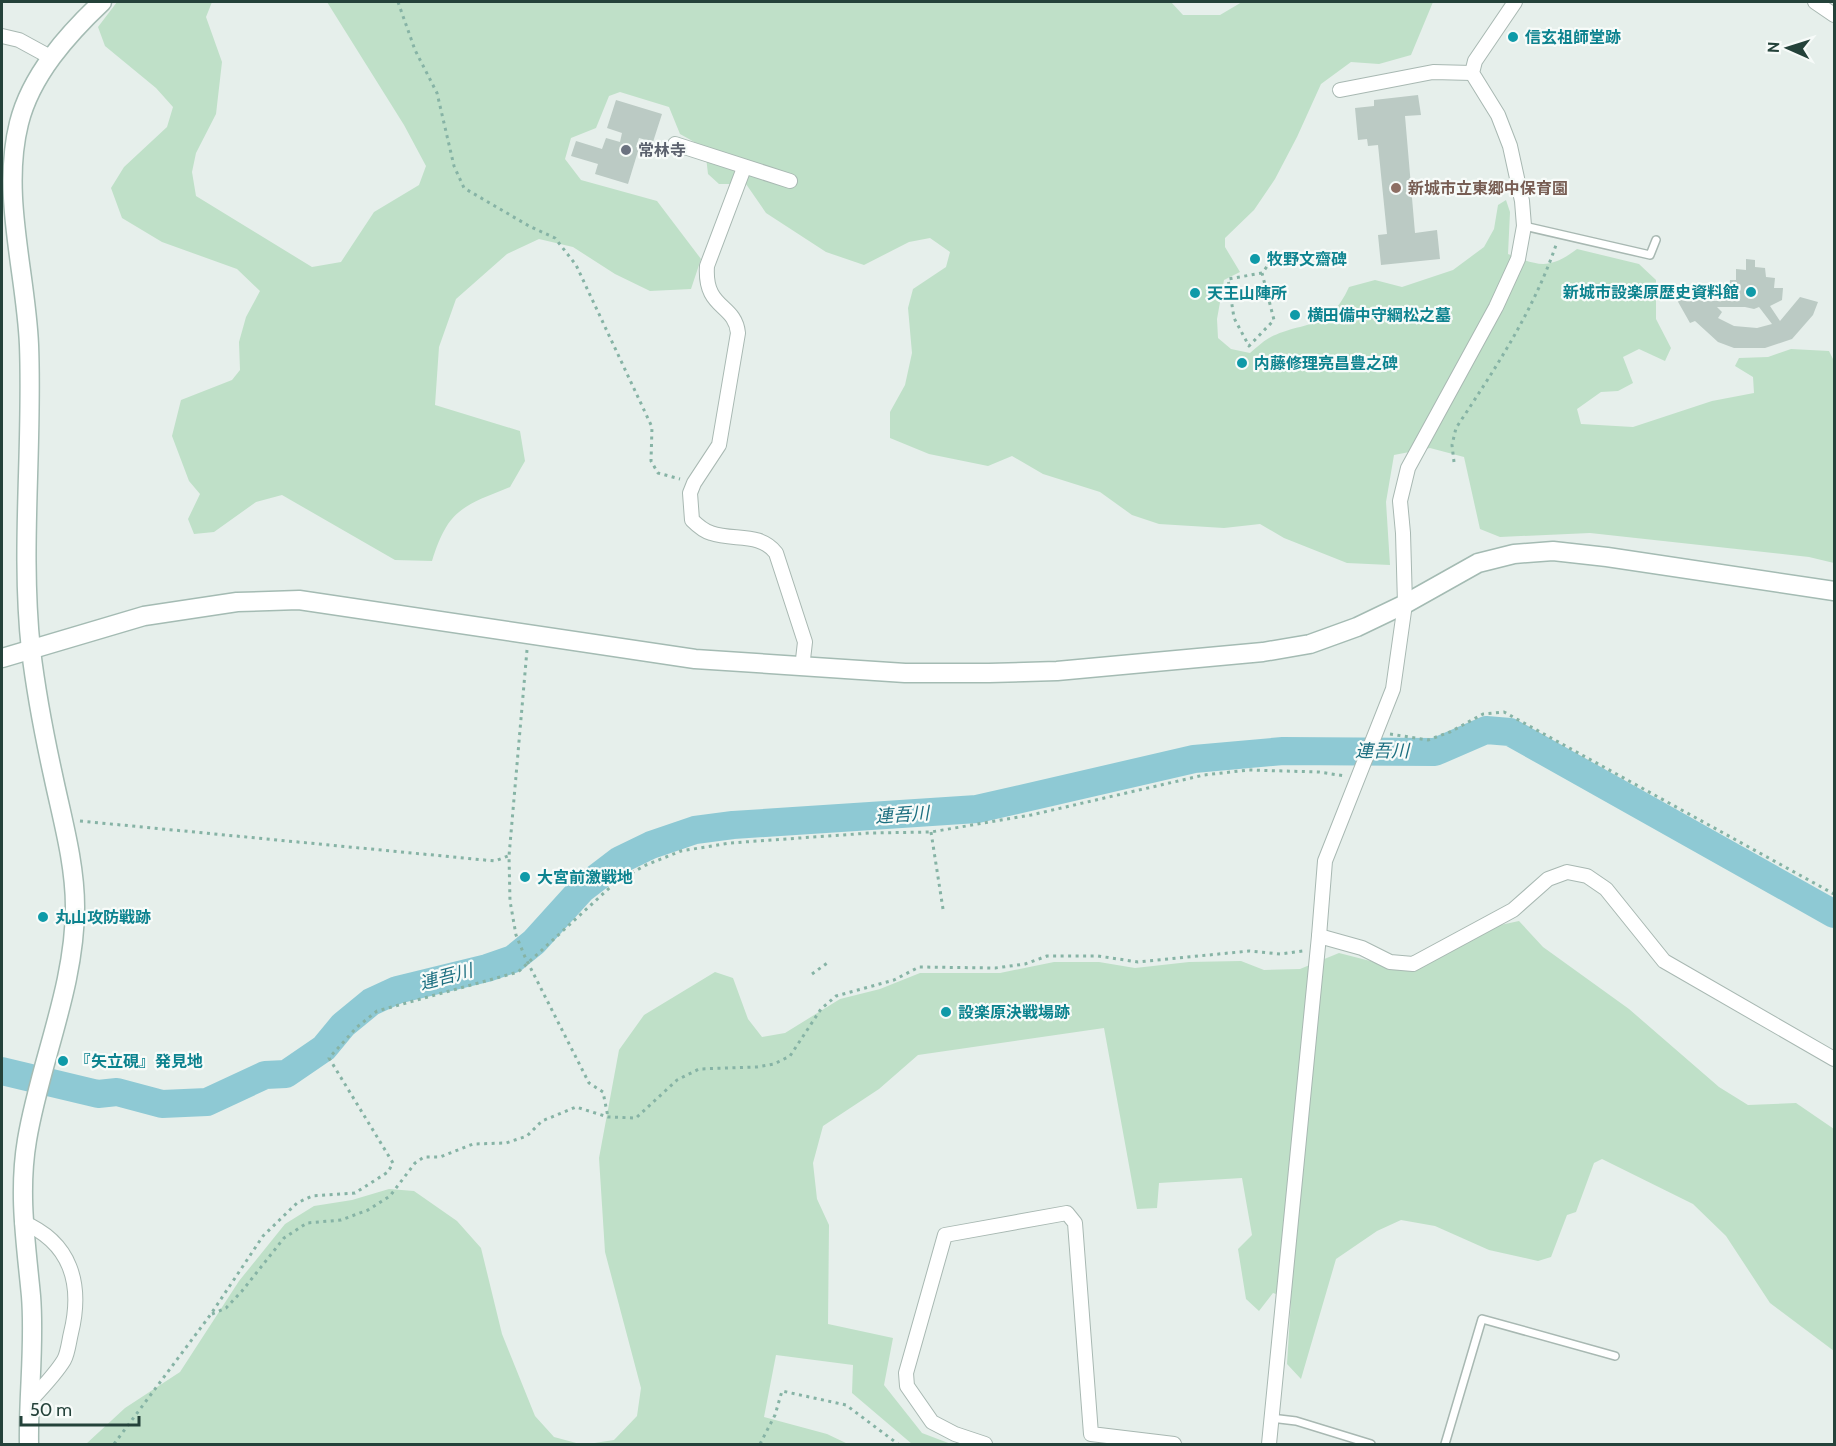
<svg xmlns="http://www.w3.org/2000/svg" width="1836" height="1446" font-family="Cabin,'Noto Sans JP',sans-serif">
<rect width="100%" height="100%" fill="#e6efeb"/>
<g fill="#bfe0c8">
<path d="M117 2H212L206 17 222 62 216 114 196 153 192 172 196 196 312 267 341 262 374 212 419 185 426 166 404 125 327 2H1171L1183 15H1220L1242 2H1433L1411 55 1379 64 1351 62 1321 84 1297 137 1275 179 1254 210 1225 238V247L1240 272 1224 280 1217 319 1218 338 1231 349 1250 353C1256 348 1262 342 1269 338 1306 319 1328 333 1349 287L1375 280 1402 287 1453 270 1484 247 1494 229 1498 205 1506 200 1510 212 1508 254C1539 266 1549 270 1577 249L1639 264 1656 280V319L1671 348 1665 361 1639 349 1623 357 1633 383 1618 391 1601 392 1577 409 1581 424 1633 427 1712 401 1754 393 1753 377 1735 366 1739 358 1768 357 1791 349 1829 351 1834 361V563L1809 557 1590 533 1500 537 1480 529 1464 457 1430 448 1394 455 1386 502 1390 565 1347 563 1284 538 1260 524 1224 528 1159 524 1132 515 1100 492 1043 474 1012 456 988 466 929 454 890 438V412L905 385 912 353 908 308 913 289 946 267 950 252 930 238 909 242 864 265 826 252 766 213 746 184H719L708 174 705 148 680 134 669 107 620 92 609 96 596 128 571 138 565 159 581 180 657 201 701 259 691 289 650 291 615 274 573 247 539 239 507 254 456 299 439 347 435 405 520 431 525 461 510 487C463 506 448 509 432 561L395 560 282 495 256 502 214 532 194 534 188 519 200 494 189 481 172 436 181 400 232 380 240 370 239 342 246 317 260 291 237 269 162 242 122 218 111 188 124 167 167 127 173 107 156 88 105 46 98 27Z"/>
<polygon points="1519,921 1543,947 1629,1009 1719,1087 1748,1105 1796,1103 1834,1129 1834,1351 1770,1303 1726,1236 1693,1204 1602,1159 1594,1163 1576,1212 1567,1215 1551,1257 1538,1261 1489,1250 1435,1226 1401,1220 1377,1231 1336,1259 1301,1379 1287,1364 1291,1299 1273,1293 1259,1311 1246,1299 1238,1249 1252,1235 1242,1178 1159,1183 1157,1208 1137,1209 1104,1028 918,1055 879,1089 823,1126 813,1163 817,1199 829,1225 828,1324 893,1338 884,1385 922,1433 951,1444 912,1444 852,1393 853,1365 776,1355 764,1417 827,1434 848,1444 588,1444 614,1440 637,1416 641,1388 605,1252 599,1158 619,1050 644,1015 715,972 733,978 748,1019 762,1037 785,1033 840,999 880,989 920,973 1000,973 1054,962 1099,962 1135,968 1189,962 1241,961 1264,970 1300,969 1339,953 1390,966 1491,927"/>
<polygon points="389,1189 414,1191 457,1221 481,1248 502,1334 535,1416 554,1437 580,1444 86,1444 125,1408 180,1372 239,1281 285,1224 314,1206 352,1200"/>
</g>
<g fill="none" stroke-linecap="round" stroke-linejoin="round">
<polyline stroke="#8ec9d4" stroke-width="28" points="2,1071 98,1094 117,1092 162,1104 207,1102 265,1075 286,1074 324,1048 343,1025 371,1002 397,990 487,968 513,959 534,942 582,889 620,860 651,845 695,830 733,825 977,809 1194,759 1283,751 1435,752 1486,730 1510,732 1834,914"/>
</g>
<g fill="#bbcac4" fill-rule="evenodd">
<polygon points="1418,95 1421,115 1405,116 1415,233 1437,230 1440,259 1381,265 1378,235 1387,234 1378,145 1368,146 1367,139 1358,140 1355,108 1374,106 1374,100"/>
<polygon points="616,100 662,114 653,142 639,138 636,147 639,148 628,184 595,174 598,164 571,156 576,141 602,149 606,138 620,142 622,133 607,128"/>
<path d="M1746 259 1755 260V267L1765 268 1766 277 1775 278 1774 288H1783L1782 300 1770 306 1780 321 1800 297 1818 302 1813 315 1792 339 1765 348H1734L1718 342 1695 321 1690 323 1677 300 1702 291 1706 301H1723V292L1729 293 1730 280H1736V269L1746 270ZM1717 307H1745L1754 309 1759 307 1772 324 1757 328 1734 326 1718 318 1722 312Z"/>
</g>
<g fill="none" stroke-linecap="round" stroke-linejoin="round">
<defs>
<g id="lane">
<polyline points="1524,226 1650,255 1656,240"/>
<polyline points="1271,1418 1296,1421 1371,1444"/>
<polyline points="1445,1444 1482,1319 1615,1356"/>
</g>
<g id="street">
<polyline points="1815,2 1834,15"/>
<polyline points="2,36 19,40 52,58"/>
<polyline points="1340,90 1433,72 1472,73"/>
<polyline points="675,144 790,181"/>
<path d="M744 168 707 266C704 310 735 303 738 333L719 445 694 483 690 493 692 520C697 525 704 531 711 533 734 541 760 532 776 553L805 642 802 668"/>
<polyline points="1319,936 1362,948 1390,962 1413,964 1513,910 1548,879 1567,872 1587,876 1606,889 1664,961 1834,1059"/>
<path d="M22 1222C71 1242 83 1284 71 1333 69 1341 68 1353 64 1360 55 1375 40 1390 28 1403"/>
<polyline points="985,1444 955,1434 932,1422 907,1386 906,1373 945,1235 1067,1213 1075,1223 1091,1434 1174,1444"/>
<polyline points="1269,1444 1319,936 1325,861 1393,689 1405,604 1403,533 1400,501 1408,468 1496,307 1518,259 1524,226 1522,201 1510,146 1498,115 1472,73 1475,61 1515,2"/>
</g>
<g id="secondary">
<polyline points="2,658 144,616 237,602 299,600 695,659 905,673 989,673 1057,671 1263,652 1310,644 1357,627 1405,604 1478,563 1514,554 1553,551 1607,557 1834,591"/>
<path d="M29 1444C28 1395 35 1345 31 1296 26 1243 18 1193 27 1140 40 1062 75 987 75 907 75 863 62 818 53 775 44 734 36 692 31 650 20 549 33 447 29 345 26 273 1 195 19 123 31 75 68 34 102 2"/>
</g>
</defs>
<use href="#lane" stroke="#a8b8b2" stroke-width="10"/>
<use href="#street" stroke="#a8b8b2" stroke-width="16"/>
<use href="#secondary" stroke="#a4bbb3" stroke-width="21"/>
<g stroke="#86b3a5" stroke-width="3" stroke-dasharray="3 4.5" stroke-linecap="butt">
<polyline points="398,2 415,50 437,93 454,166 464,188 529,226 555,238 576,265 652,427 651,461 658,473 680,479"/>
<polyline points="1262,273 1228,279 1234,318 1249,346 1274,320 1262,273 1279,251"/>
<path d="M1454 462 1452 445 1456 428C1495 369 1533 312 1556 245"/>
<polyline points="527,650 509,856 510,901 516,935 525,957 589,1083 603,1092 608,1117"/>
<polyline points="1390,734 1428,740 1450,732 1483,714 1504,712 1834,894"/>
<polyline points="80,821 495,861 508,856"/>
<polyline points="931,832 943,909"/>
<polyline points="812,974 830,961"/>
<polyline points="212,1314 226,1308 242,1291 284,1238 307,1223 341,1220 368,1210 390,1196 415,1163 424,1157 440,1157 473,1144 506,1143 527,1136 542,1121 576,1107 608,1117 636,1118 677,1080 699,1069 757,1067 774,1064 790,1056 821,1009 836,996 894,980 919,967 995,968 1025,964 1047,956 1098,956 1138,962 1249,951 1280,954 1303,951"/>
<polyline points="114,1444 211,1314 263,1236 297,1203 312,1196 355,1193 388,1172 393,1163 329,1058 357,1027 377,1011 518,972 617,881 646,865 681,851 730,843 870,833 931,832 1031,815 1204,775 1249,770 1319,772 1345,776"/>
<polyline points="760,1444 775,1415 782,1391 846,1405 898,1444"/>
</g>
<use href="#lane" stroke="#fff" stroke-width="7"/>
<use href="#street" stroke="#fff" stroke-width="14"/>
<use href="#secondary" stroke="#fff" stroke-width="18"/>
</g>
<g fill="#0f9aa8" stroke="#f7fbf9" stroke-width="2">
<circle cx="1513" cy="37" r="6"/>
<circle cx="1255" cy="259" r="6"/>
<circle cx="1751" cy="292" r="6"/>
<circle cx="1195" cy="293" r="6"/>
<circle cx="1295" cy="315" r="6"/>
<circle cx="1242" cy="363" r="6"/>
<circle cx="525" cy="877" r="6"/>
<circle cx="43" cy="917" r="6"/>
<circle cx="946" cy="1012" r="6"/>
<circle cx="63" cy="1061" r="6"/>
</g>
<circle fill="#6b7280" stroke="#f7fbf9" stroke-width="2" cx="626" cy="150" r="6"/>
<circle fill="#8d6e63" stroke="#f7fbf9" stroke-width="2" cx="1396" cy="188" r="6"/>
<g text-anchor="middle" stroke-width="4.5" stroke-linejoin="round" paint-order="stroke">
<g font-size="16" font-weight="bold" fill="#0d838f" stroke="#f7fbf9" text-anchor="start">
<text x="1525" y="43">信玄祖師堂跡</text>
<text x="1267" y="265">牧野文齋碑</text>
<text x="1739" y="298" text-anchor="end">新城市設楽原歴史資料館</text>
<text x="1207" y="299">天王山陣所</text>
<text x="1307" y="321">横田備中守綱松之墓</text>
<text x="1254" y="369">内藤修理亮昌豊之碑</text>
<text x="537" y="883">大宮前激戦地</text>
<text x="55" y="923">丸山攻防戦跡</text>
<text x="958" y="1018">設楽原決戦場跡</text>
<text x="75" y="1067">『矢立硯』発見地</text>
</g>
<g font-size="16" font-weight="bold" fill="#5b616d" stroke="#f7fbf9" text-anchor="start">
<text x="638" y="156">常林寺</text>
</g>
<g font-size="16" font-weight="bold" fill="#785e54" stroke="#f7fbf9" text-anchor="start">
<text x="1408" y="194">新城市立東郷中保育園</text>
</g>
<g font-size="18" font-style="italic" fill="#1c6f80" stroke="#f7fbf9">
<text x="1382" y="757">連吾川</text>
<text transform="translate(902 815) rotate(-4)" y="6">連吾川</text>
<text transform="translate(446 977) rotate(-15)" y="6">連吾川</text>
</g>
</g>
<rect width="1836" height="1446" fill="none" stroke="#24423a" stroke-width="6"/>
<g transform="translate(1788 48) rotate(273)" stroke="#f7fbf9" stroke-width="4.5" paint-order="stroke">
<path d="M0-4.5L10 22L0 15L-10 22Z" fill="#24423a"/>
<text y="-9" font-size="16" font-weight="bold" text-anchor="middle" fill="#24423a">N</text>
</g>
<path d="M21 1416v9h118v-9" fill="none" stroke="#24423a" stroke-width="3"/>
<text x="30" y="1416" font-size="18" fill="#24423a" stroke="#f7fbf9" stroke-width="4.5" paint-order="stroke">50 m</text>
</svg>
